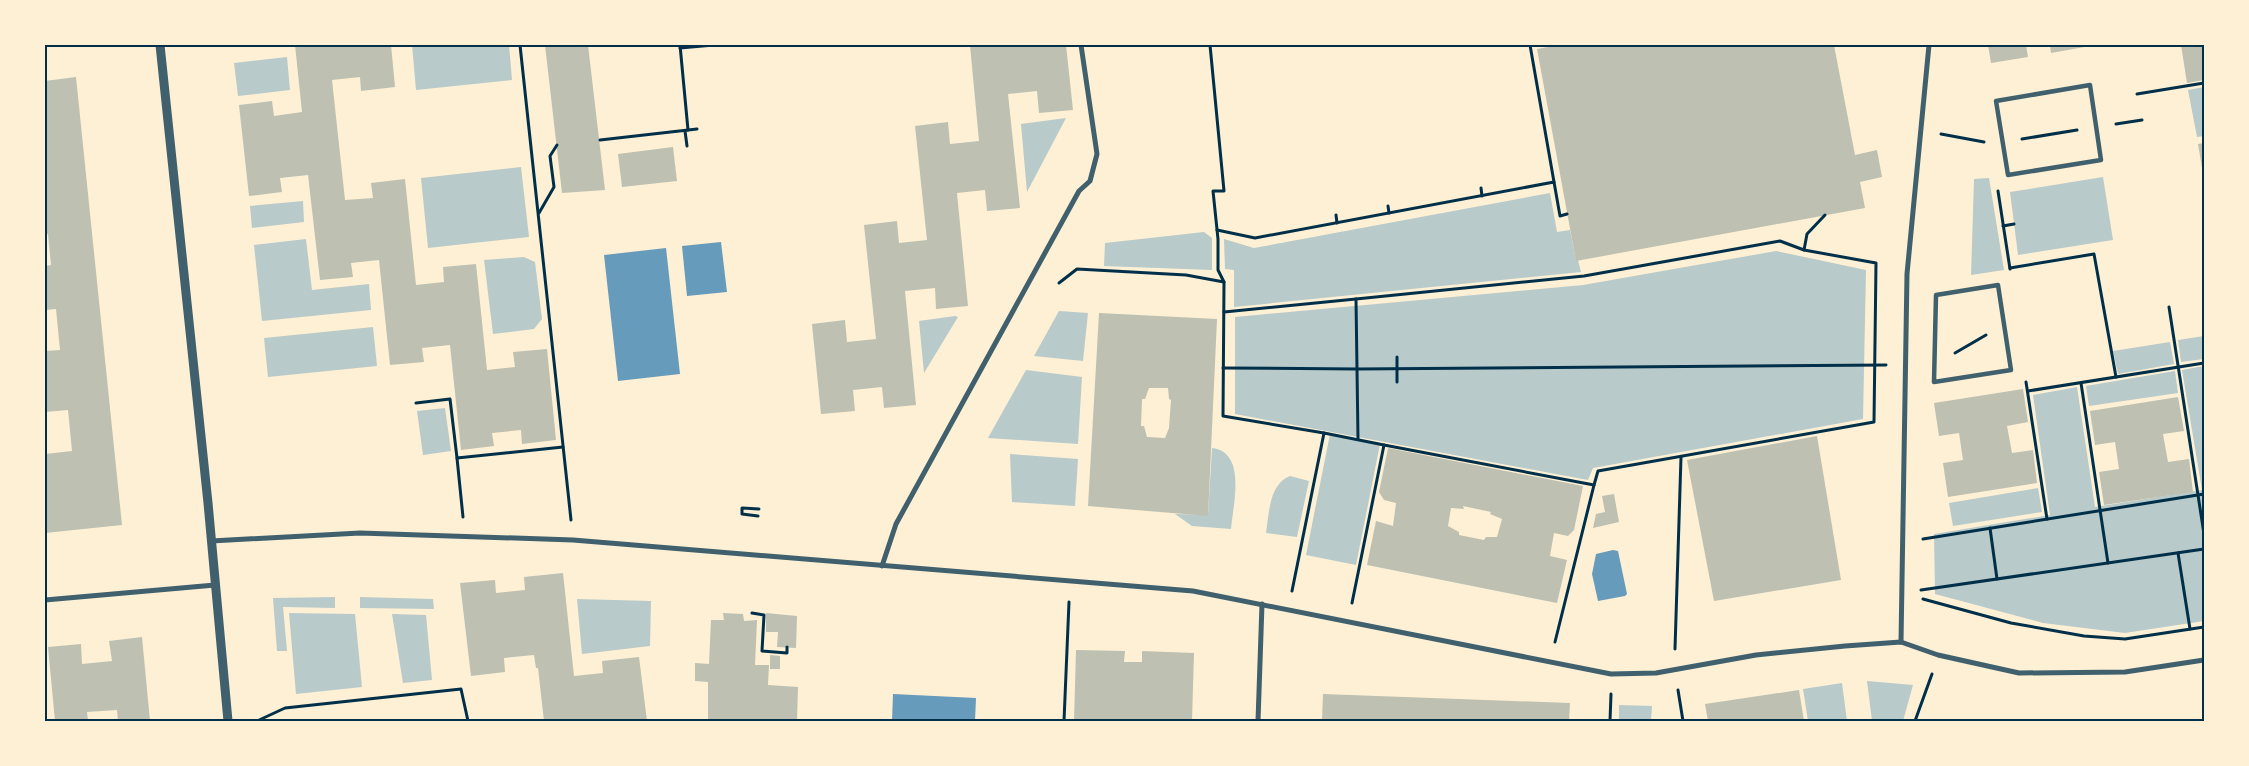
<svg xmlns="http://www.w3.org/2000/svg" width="2249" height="766" font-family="Manrope,sans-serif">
<rect width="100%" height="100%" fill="#fdf0d5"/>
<g fill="#b9caca">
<polygon points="412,45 509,45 512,80 416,90"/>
<polygon points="287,57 290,90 238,96 234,63"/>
<polygon points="2204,87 2204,136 2197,137 2188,90"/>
<polygon points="1066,118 1027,192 1021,124"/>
<polygon points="521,167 529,237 428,248 421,178"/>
<polygon points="2103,177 2113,240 2018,255 2010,192"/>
<polygon points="1989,178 2004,270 1971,275 1974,179"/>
<polygon points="1550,193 1557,232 1570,230 1576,260 1578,260 1581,272 1234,307 1234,270 1225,269 1224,239 1254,248"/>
<polygon points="303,201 304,222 252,228 250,206"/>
<polygon points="1204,232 1212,238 1212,270 1104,266 1105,243"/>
<polygon points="306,239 312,290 369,284 371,310 262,321 254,245"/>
<polygon points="1776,251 1866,270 1863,419 1593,468 1588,480 1235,414 1235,317 1583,285"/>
<polygon points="524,257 535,262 542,319 534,329 493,334 484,260"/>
<polygon points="1059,311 1088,313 1083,361 1034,356"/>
<polygon points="955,316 958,317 924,373 919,321"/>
<polygon points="373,327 377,366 268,377 264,338"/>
<polygon points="2204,336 2204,359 2181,362 2178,340"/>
<polygon points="2170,342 2174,364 2118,374 2113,351"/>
<polygon points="2204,366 2204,621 2125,633 2043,623 1935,594 1934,534 2050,515 2033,395 2077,387 2095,507 2202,490 2182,370"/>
<polygon points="1026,370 1082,377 1078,444 988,438"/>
<polygon points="2175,371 2178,393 2089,406 2086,386"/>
<polygon points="445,408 451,451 423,455 417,411"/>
<polygon points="1330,434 1380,444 1356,565 1306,555"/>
<path d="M1212 448C1247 452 1233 505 1231 529L1192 526 1175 514 1208 515Z"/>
<polygon points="1010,454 1078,459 1075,506 1012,502"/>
<path d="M1290 476 1309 481 1297 537 1266 533C1269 514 1269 484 1290 476Z"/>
<polygon points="2038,488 2042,512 1953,526 1949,503"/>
<polygon points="335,597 335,608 283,607 287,651 277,651 273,598"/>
<polygon points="360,597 433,599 434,609 360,608"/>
<polygon points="577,599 651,601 650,646 582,654"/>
<polygon points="289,613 355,614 362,687 296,694"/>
<polygon points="392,614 426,615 432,680 403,683"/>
<polygon points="1867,681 1913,685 1903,721 1872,721"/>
<polygon points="1842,683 1847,721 1808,721 1803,689"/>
<polygon points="1619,705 1652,706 1651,721 1619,721"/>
</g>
<g fill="#669bbc">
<polygon points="721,242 727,292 687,296 682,246"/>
<polygon points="666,248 680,374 618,381 604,255"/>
<polygon points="1613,550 1618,551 1627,594 1625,596 1598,601 1592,574 1596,554"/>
<polygon points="893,694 976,698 975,721 892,721"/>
</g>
<g fill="#bec0b2" fill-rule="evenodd">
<polygon points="295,45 391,45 395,87 361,91 360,77 332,80 345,200 373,198 371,183 405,179 416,285 444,282 443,267 476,264 487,370 515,367 513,352 547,349 556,440 522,444 521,430 492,433 494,446 461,450 450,345 422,348 424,362 390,365 379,260 351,263 353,277 320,280 308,175 280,178 282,192 249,196 239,105 272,101 274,116 302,112"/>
<polygon points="545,45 588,45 605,190 562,193"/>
<polygon points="970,45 1066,45 1073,110 1039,113 1037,91 1008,94 1020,208 987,211 985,190 957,193 968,306 936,309 935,288 905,291 916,405 884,408 882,387 853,390 855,411 821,414 812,324 845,320 847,342 876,339 864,225 897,221 899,243 927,240 915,126 948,122 950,144 979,141"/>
<polygon points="1559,45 1834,45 1855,155 1877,150 1882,177 1860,182 1865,208 1576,261 1537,49"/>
<polygon points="1988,45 2026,45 2028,57 1991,63"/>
<polygon points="2050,45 2090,45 2090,46 2051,53"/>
<polygon points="2181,45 2204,45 2204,80 2187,83"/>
<polygon points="76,77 122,525 45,533 45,454 72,451 68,410 45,412 45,351 60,350 56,309 45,310 45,266 51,265 48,234 45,235 45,81"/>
<polygon points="2204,143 2204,174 2203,174 2198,144"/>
<polygon points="673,147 677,181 622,187 618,154"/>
<path d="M1099 313 1217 319 1208 516 1088 506ZM1149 388H1168L1169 399 1171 400 1169 428 1165 438 1147 437 1144 426H1141L1142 399H1145Z"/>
<polygon points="2023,389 2028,422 2007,426 2012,453 2033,450 2037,483 1948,497 1943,463 1963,460 1959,433 1939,436 1934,403"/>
<polygon points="2178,397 2184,431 2163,434 2168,462 2189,459 2193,492 2104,505 2099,472 2119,469 2115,442 2095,445 2090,411"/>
<polygon points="1817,436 1841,580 1714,601 1687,460"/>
<path d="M1388 448 1583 486 1574 530 1568 536 1554 533 1550 556 1567 560 1557 603 1367 565 1376 521 1393 526 1396 503 1384 500 1379 492ZM1463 506 1491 512 1490 514 1502 519 1497 537H1486L1484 540 1459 535V532L1448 526 1451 508 1464 509Z"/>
<polygon points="1614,494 1619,522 1593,528 1596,514 1605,512 1602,496"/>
<polygon points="563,573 574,676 603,673 602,661 639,657 647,721 544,721 538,668 536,668 534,655 504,658 505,672 471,676 460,583 495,580 496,593 525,590 524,577"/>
<polygon points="723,613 743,614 744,621 757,620 755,665 769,665 768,685 798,687 797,721 708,721 708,682 695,681 695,663 709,664 711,620 724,620"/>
<polygon points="766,613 797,616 796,648 777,647 778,632 766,632"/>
<polygon points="142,637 150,721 118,721 117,710 87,712 88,721 55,721 48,647 81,644 82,664 112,661 109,641"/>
<polygon points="1076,650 1125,651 1124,662 1142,662 1142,651 1194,653 1192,721 1074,721"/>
<polygon points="770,655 780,656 780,669 770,669"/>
<polygon points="1799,690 1804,721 1708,721 1705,704"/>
<polygon points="1323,694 1570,703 1569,721 1322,721"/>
</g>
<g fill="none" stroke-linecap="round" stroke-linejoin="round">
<g stroke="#003049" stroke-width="3">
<polyline points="520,45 571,520"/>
<polyline points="680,45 688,130"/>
<polyline points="1210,45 1224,191 1213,191 1218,239 1218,270 1224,282 1223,416 1324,433"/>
<polyline points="1530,45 1554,182"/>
<polyline points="680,48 714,45"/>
<polyline points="2137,94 2204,83"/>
<polyline points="2116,124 2142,120"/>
<polyline points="685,131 687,146"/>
<polyline points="1941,134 1984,142"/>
<polyline points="2022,139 2077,130"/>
<polyline points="600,140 697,129"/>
<polyline points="1481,188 1482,196"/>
<polyline points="1998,191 2010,269"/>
<polyline points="1388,206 1389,213"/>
<polyline points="539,213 554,187 550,156 557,145"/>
<polyline points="1336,215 1337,223"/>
<polyline points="2003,226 2014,224"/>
<polyline points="1217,230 1255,238 1554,182 1560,216 1567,214"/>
<polyline points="1804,250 1807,234 1825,215"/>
<polyline points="2010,268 2094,254 2116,377"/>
<polyline points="1059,283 1077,269 1186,275 1224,282"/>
<polyline points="2169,307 2204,534"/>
<polyline points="1224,312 1356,299"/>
<polyline points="1955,353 1986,335"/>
<polyline points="1397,357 1397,382"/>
<polyline points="1223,368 1357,369 1356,299 1584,276 1780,241 1804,250 1876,263 1874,422 1598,471 1594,485 1384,445"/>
<polyline points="2026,382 2047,519"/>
<polyline points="2081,383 2108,563"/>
<polyline points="2028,391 2204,363"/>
<polyline points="416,403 450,399 457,458 563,447"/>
<polyline points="1358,439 1357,369 1886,365"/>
<polyline points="457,458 463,517"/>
<polyline points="758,516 742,514 742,508 759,509"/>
<polyline points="1990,528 1997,579"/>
<polyline points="1923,539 2204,494"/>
<polyline points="2178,553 2190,629"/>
<polyline points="1921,590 2204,549"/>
<polyline points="1292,591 1324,433 1384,445 1352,603"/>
<polyline points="1923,599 2011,623 2084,636 2125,639 2204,627"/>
<polyline points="752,613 764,615 762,651 787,653 787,647"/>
<polyline points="1555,642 1594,485"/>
<polyline points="1675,649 1681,457"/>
<polyline points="1678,690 1683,721"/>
<polyline points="257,721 285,708 461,689 468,721"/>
<polyline points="1064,721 1069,602"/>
<polyline points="1610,721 1611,694"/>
<polyline points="1915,721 1932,674"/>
</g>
<g stroke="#3f606c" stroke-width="4.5">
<polygon points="2090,85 2101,160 2008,175 1996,101"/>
<polygon points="1998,285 2011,370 1934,382 1936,295"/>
</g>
<g stroke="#3f606c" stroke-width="5">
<polyline points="211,541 360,533 573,540 1193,591 1611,674 1656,673 1756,655 1845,646 1901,642 1938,655 2019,673 2125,672 2204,660"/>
<polyline points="882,566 896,524 1079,191 1090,181 1097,154 1081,45"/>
<polyline points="45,600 215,585"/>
<polyline points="1901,642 1907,274 1929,45"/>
<polyline points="1258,721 1262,604"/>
</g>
<polyline stroke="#3f606c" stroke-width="9" points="160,45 208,503 228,721"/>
</g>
<rect width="2249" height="766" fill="none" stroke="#fdf0d5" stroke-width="92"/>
<rect x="46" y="46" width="2157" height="674" fill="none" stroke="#003049" stroke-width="2"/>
</svg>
